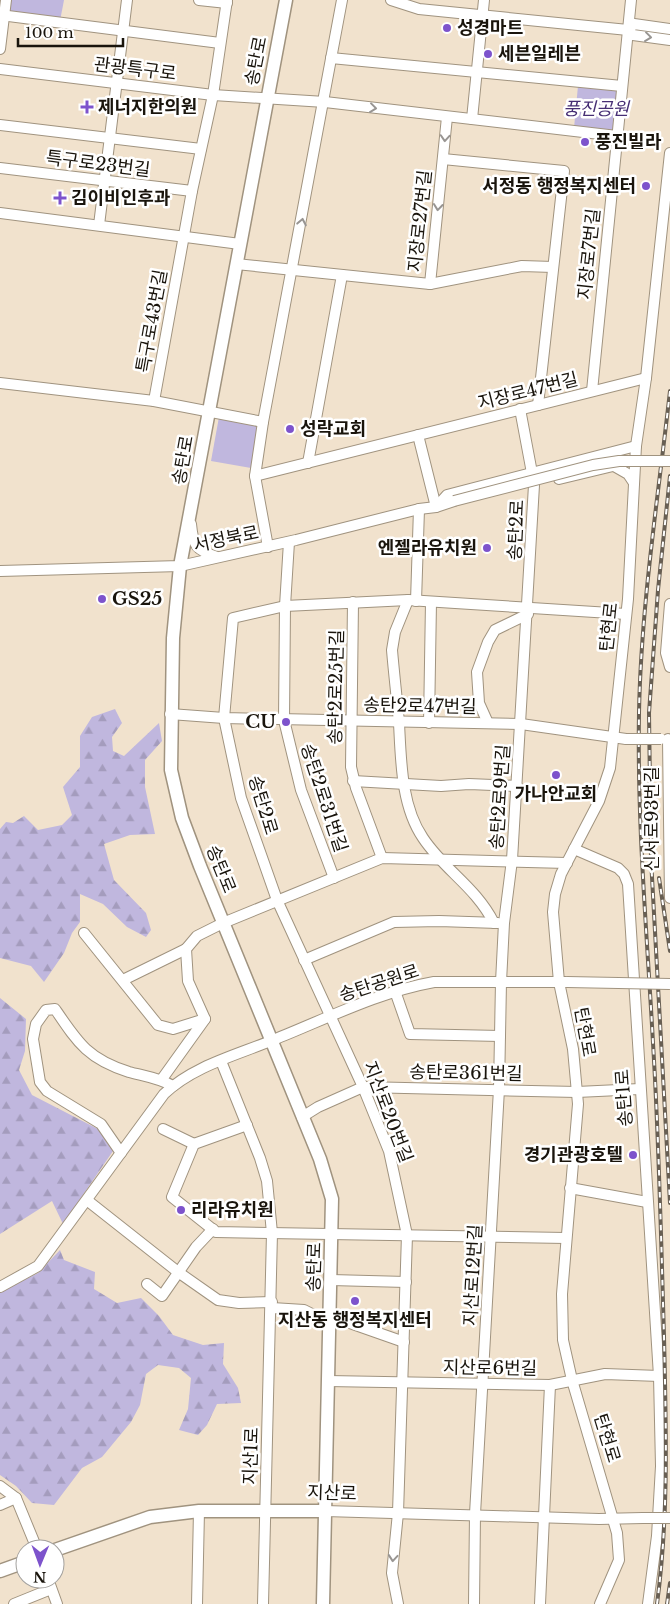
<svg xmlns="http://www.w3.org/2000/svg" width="670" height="1604" font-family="'Libre Baskerville','Noto Sans KR',serif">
<defs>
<pattern id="forest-firs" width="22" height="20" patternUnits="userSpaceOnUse" patternTransform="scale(1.25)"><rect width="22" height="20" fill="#c0b7de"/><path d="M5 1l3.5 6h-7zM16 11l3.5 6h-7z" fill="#a49cbd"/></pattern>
</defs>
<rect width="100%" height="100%" fill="#f1e2cd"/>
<g fill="#c0b7de">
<polygon points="10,0 64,0 60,21 10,13"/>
<polygon points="578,86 619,89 614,132 574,128"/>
<polygon points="219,417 259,425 251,468 211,461"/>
</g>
<g fill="url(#forest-firs)">
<polygon points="115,709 122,723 112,737 113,751 124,756 159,723 162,741 145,760 145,787 155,834 130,835 104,844 114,880 146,913 151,930 146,937 127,927 103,904 80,894 80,922 72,933 64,953 44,982 31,966 0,958 0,829 6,822 13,823 24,816 38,830 62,825 72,815 63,787 80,767 80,736 92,717"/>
<polygon points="0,998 26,1019 25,1051 19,1070 32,1095 98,1129 113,1151 63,1224 52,1201 0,1234"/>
<polygon points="60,1250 64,1260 95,1272 94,1289 117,1303 141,1298 159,1316 173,1335 203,1345 224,1343 223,1364 238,1388 241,1403 217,1404 207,1425 198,1435 179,1430 188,1409 191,1378 179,1368 158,1365 146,1374 140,1405 131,1422 102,1457 82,1468 54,1505 32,1503 16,1486 0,1475 0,1292 38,1273"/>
</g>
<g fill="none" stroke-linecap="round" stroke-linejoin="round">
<defs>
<g id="minor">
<polyline points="199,0 227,3"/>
<polyline points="391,0 419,9 628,30 633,35 670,40"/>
<polyline points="0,15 220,43"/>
<polyline points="628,30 634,24 670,29"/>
<polyline points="0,49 6,0"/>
<polyline points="331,58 622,86"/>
<polyline points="0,69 213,95 325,102 617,136"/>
<polyline points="472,119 484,0"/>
<polyline points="0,125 201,149"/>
<polyline points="443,159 564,171 538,405"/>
<polyline points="0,168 192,191"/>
<polyline points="0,213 240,244"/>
<polyline points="99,225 127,0"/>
<polyline points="236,264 430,284 522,266 553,267"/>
<polyline points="430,284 447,117"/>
<polyline points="0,383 154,401 263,422"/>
<polyline points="592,391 631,0"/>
<polyline points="154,401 192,191 213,95 227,0"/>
<polyline points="520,409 532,473"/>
<polyline points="418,435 436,507"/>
<polyline points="308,463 342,275"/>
<polyline points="614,466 628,474 634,483"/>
<polyline points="255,476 646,378"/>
<polyline points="559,479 613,466"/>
<polyline points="439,504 447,495 636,446"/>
<path d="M191 524C193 546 196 550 217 557"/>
<polyline points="289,542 285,606 284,720 301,790 334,878"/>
<polyline points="268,547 255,476 263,422 342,0"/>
<polyline points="0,571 180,566 296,540 419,509 436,507 454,501"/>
<path d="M408 600 395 632 392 650C394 674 397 699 399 723 401 760 401 806 423 838 445 871 475 886 494 923"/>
<polyline points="416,601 419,509"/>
<polyline points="353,602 351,767 356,788 382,858"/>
<polyline points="670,604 666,653 670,667"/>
<polyline points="170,714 224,718 521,724 626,739"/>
<polyline points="429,723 431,602"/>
<polyline points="488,723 479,703 477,672 488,642 495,630 528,614"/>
<polyline points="668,739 670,898"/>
<polyline points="353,781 441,786 469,784 517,786"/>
<polyline points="574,849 618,868 624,874 628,884 659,1376 661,1466 657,1536 648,1604"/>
<polyline points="84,933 158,1025 173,1029 205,1019 188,981 186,949 197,936 223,923 382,858 567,863"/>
<polyline points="304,960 394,922 439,921 498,923"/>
<polyline points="123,980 186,949"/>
<polyline points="395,991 410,1034 500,1036"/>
<polyline points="221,1061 260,1158 267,1181 272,1233 263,1604"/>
<polyline points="162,1079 205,1019"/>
<polyline points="302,1117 318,1107 363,1087 577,1092 640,1089"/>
<polyline points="247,1125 194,1144 172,1197 216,1232 566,1238"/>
<polyline points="163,1129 194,1144"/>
<path d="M121 1153 101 1124 47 1091 40 1082 33 1039 36 1024 46 1010 55 1009C78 1043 88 1059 129 1072 144 1076 159 1078 173 1086"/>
<polyline points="570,1188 647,1202"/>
<polyline points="88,1201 178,1272 218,1300 239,1303 272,1302"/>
<polyline points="331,1280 406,1282"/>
<polyline points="147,1284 162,1296 196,1247 213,1229"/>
<path d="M0 1287 38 1266 164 1094C193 1066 237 1055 273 1040 326 1019 378 992 434 982H566"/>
<polyline points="272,1308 304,1310 330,1323 347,1322 404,1342"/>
<polyline points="328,1381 550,1385 605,1374 659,1376"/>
<polyline points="0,1486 16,1498 37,1549"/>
<polyline points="0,1505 16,1498"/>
<polyline points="325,1511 599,1519 643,1518"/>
<polyline points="48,1579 57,1604"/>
<polyline points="14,1604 51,1589"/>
<polyline points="197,1604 199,1511"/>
<polyline points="398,1604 392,1573 398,1513 407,1235 389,1151 363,1087 277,900 241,798 224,718 233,618 285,606 408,600 626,614"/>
<polyline points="474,1604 475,1514 499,1089 501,982 504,923 512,860 534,485"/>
<polyline points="540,1604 550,1385"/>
<polyline points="600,1604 619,1560 617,1533 572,1380 563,1340 562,1294 578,1104 573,1049 559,982 553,912 555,894 561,874 599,801 610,768 628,599 636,446 646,378 670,153"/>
</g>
<g id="major">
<polyline points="286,0 180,566 173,638 171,770 182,818 200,866 320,1159 332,1199 323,1604"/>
<polyline points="55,1550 150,1517 199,1511 325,1511"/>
<polyline points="0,1571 25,1562"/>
</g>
</defs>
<use href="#minor" stroke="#a0937f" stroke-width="12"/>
<use href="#major" stroke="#a0937f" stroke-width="15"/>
<use href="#minor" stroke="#fff" stroke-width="10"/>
<use href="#major" stroke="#fff" stroke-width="12"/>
<defs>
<g id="rail">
<polyline points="670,476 658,590 649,713 651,859 670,1203"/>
<polyline points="659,878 670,951"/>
<path d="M657 1604C669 1515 666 1426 664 1336 661 1238 659 1140 653 1043 647 933 637 823 639 713 641 606 658 498 670 391"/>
<polyline points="667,1604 670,1583"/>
</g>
</defs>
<use href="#rail" stroke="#685f53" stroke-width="4"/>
<use href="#rail" stroke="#fff" stroke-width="2" stroke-dasharray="5.5" stroke-linecap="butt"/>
<defs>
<g id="minor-bridge">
<polyline points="454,501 593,465 619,461 670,461"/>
<polyline points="626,739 661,739"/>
<polyline points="567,982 670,984"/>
<polyline points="643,1518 670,1518"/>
</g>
</defs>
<use href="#minor-bridge" stroke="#a0937f" stroke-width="12" stroke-linecap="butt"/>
<use href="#minor-bridge" stroke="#fff" stroke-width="10"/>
</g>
<defs><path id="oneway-chevron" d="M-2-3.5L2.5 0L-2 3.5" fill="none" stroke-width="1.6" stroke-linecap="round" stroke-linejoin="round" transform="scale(1.25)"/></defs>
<g stroke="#989592">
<use href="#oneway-chevron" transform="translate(648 37) rotate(7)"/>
<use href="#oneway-chevron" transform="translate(373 108) rotate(7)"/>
<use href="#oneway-chevron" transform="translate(445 138) rotate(94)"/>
<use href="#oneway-chevron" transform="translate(438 207) rotate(96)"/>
<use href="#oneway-chevron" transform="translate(302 222) rotate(-79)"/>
<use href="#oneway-chevron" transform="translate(393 1558) rotate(95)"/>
</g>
<g fill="#7d53cc" stroke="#fff" stroke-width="2">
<circle cx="447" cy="28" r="5"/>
<circle cx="488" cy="54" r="5"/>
<path d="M84.5 99.5h5v5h5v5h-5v5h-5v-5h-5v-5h5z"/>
<circle cx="585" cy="142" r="5"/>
<circle cx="646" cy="186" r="5"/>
<path d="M57.5 190.5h5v5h5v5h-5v5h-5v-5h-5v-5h5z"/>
<circle cx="290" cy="429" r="5"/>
<circle cx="487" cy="548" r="5"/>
<circle cx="102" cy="599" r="5"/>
<circle cx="286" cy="722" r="5"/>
<circle cx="556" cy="775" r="5"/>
<circle cx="633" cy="1155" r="5"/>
<circle cx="181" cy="1210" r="5"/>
<circle cx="355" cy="1301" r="5"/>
</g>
<g text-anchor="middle" stroke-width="5" stroke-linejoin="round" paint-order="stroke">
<g font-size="18" font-weight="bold" fill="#19140c" stroke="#fff" text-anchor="start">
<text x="457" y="34">성경마트</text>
<text x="498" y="60">세븐일레븐</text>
<text x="98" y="113">제너지한의원</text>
<text x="595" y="148">풍진빌라</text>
<text x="636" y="192" text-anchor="end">서정동 행정복지센터</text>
<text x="71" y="204">김이비인후과</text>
<text x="300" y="435">성락교회</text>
<text x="477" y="554" text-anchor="end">엔젤라유치원</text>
<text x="112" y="605">GS25</text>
<text x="276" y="728" text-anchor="end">CU</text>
<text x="556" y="800" text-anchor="middle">가나안교회</text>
<text x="623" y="1161" text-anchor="end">경기관광호텔</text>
<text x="191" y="1216">리라유치원</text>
<text x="355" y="1326" text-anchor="middle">지산동 행정복지센터</text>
</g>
<g font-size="18" fill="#19140c" stroke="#fff">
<text transform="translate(256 61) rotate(-79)" y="6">송탄로</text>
<text transform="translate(135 69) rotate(7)" y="6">관광특구로</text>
<text transform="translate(98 164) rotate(7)" y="6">특구로23번길</text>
<text transform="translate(420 221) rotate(-84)" y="6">지장로27번길</text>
<text transform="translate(589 254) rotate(-84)" y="6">지장로7번길</text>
<text transform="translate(152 321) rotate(-80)" y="6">특구로43번길</text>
<text transform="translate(528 391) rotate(-14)" y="6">지장로47번길</text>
<text transform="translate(183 460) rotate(-80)" y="6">송탄로</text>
<text transform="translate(516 530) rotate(-87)" y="6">송탄2로</text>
<text transform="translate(226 539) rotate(-12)" y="6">서정북로</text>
<text transform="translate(609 627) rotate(-84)" y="6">탄현로</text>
<text transform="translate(336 687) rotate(-89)" y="6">송탄2로25번길</text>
<text transform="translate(420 706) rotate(1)" y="6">송탄2로47번길</text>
<text transform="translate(500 797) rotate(-86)" y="6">송탄2로9번길</text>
<text transform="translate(324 798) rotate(72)" y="6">송탄2로31번길</text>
<text transform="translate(263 805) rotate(73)" y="6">송탄2로</text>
<text transform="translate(652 819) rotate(-90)" y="6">신서로93번길</text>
<text transform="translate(221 869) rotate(68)" y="6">송탄로</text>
<text transform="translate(379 983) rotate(-18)" y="6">송탄공원로</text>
<text transform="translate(585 1032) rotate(80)" y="6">탄현로</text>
<text transform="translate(466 1073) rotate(1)" y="6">송탄로361번길</text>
<text transform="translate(624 1098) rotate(-94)" y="6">송탄1로</text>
<text transform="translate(388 1112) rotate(69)" y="6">지산로20번길</text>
<text transform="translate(314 1267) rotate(-88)" y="6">송탄로</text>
<text transform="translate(473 1275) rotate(-87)" y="6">지산로12번길</text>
<text transform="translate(490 1368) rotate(1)" y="6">지산로6번길</text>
<text transform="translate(607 1438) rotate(73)" y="6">탄현로</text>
<text transform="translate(251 1456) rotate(-88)" y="6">지산1로</text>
<text transform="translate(332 1493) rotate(2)" y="6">지산로</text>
</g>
<g font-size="18" font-style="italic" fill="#462e74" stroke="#fff">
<text x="596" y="115">풍진공원</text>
</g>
</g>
<g transform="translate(40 1564) rotate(181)"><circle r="24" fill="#ffffff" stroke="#a3a19e"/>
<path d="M0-4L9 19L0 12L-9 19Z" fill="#7d53cc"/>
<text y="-8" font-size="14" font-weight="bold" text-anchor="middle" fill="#19140c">N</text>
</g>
<path d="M18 38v8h105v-8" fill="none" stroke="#19140c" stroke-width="2.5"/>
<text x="25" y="38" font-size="15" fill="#19140c" stroke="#ffffff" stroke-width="4" paint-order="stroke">100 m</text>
</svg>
